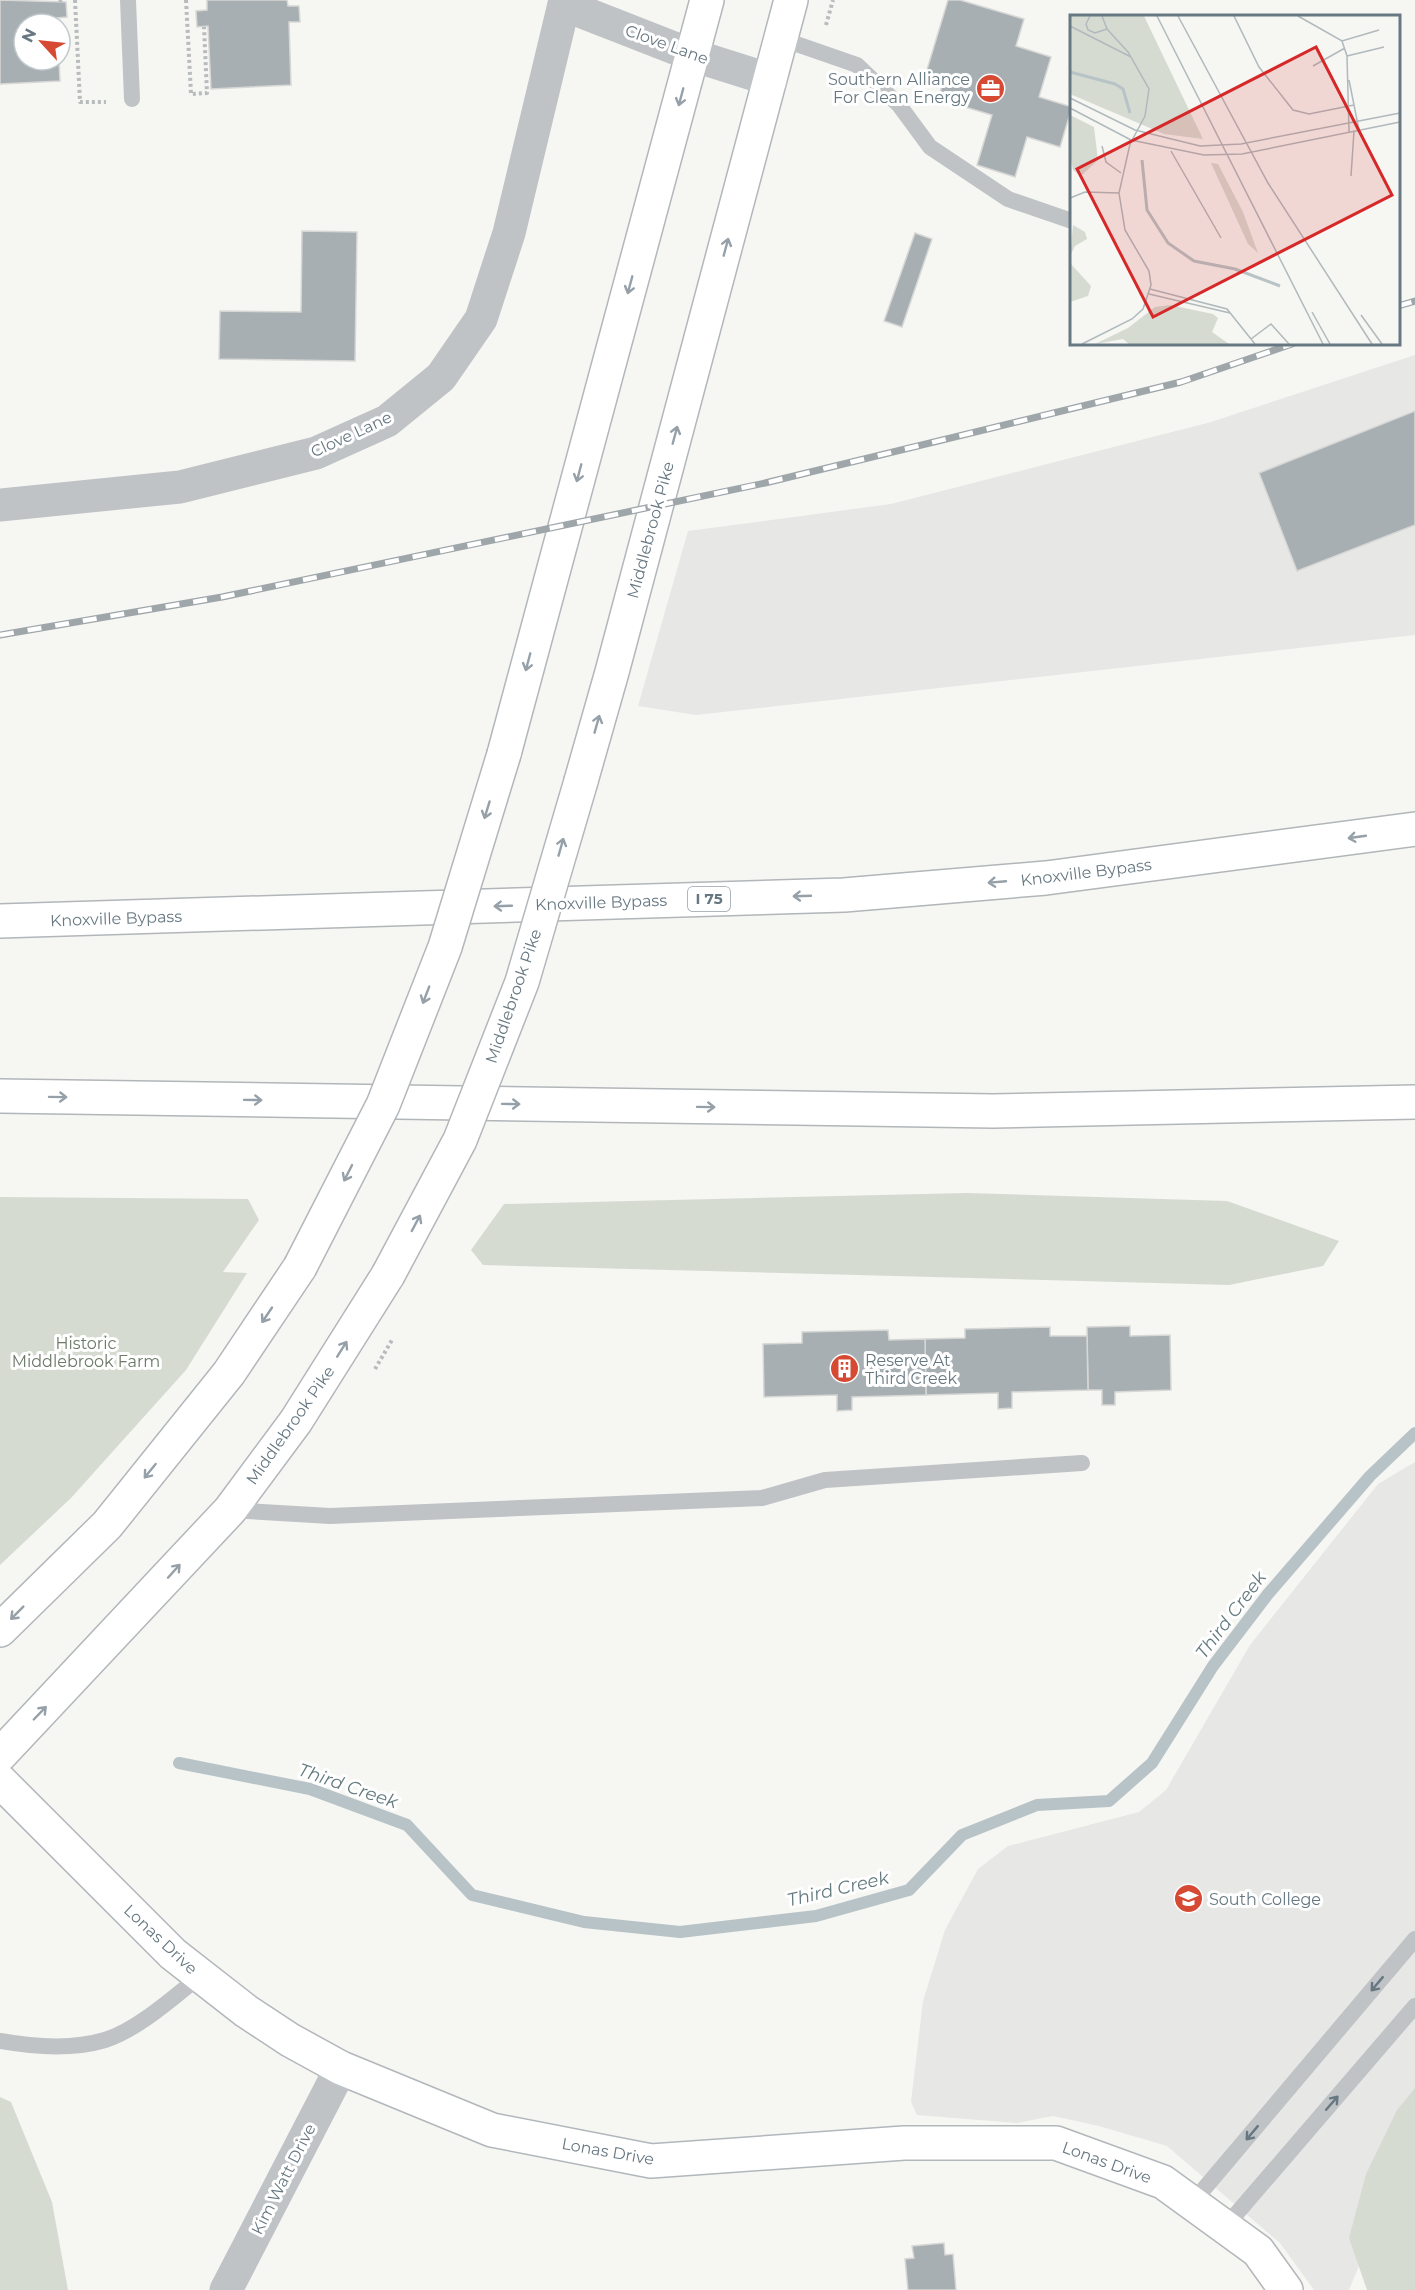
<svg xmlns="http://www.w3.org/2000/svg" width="1415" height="2290" font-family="Montserrat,sans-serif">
<rect width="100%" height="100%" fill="#f6f6f3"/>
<g fill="#e7e7e6">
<polygon points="1415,355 1415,635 696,715 638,706 688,531 891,504 1211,422"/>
<polygon points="1415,1462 1415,2161 1386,2200 1349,2290 1314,2290 1280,2243 1167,2146 1099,2126 1053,2116 1017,2123 917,2115 911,2102 923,2001 945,1930 978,1869 1008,1846 1139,1812 1166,1790 1250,1645 1378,1484"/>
</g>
<g fill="#d6dbd2">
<polygon points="967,1193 1227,1201 1339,1241 1323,1266 1229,1285 483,1265 471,1250 504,1204"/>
<polygon points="0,1197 248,1199 259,1220 223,1272 247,1273 186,1370 71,1498 0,1565"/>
<polygon points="1415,2088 1415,2290 1367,2290 1349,2238 1366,2174 1397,2110"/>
<polygon points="0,2097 11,2102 52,2202 68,2290 0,2290"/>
</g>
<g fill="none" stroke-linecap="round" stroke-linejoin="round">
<polyline stroke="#b7c3c6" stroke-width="12" points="179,1763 310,1789 407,1825 472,1895 584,1922 680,1932 816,1916 909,1890 962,1835 1037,1805 1109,1801 1152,1763 1213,1666 1268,1594 1370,1476 1415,1433"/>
</g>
<g fill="#a7afb3" stroke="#d7d7d5" stroke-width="1.5">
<polygon points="0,0 66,2 67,17 56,18 56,24 24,24 24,60 59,60 60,81 0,84"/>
<polygon points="207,0 287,0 288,6 299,6 300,22 289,22 291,85 211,89 208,26 197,27 196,11 207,10"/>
<polygon points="948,0 960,0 1024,19 1016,46 1051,57 1039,97 1072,107 1060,147 1027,137 1015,177 977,165 992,115 938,99 944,79 926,73"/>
<polygon points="302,231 357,232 355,361 219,359 220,311 301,312"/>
<polygon points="915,233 932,239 902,327 884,321"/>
<polygon points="1415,411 1415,525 1297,571 1259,473"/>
<polygon points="1130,1326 1130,1336 1170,1335 1171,1390 1115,1392 1115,1405 1102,1405 1102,1390 1088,1390 1087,1327"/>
<polygon points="1050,1327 1050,1336 1087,1336 1088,1390 1012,1392 1012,1408 998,1409 998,1393 926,1395 925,1339 965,1338 965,1329"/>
<polygon points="888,1330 889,1340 925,1339 926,1395 852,1397 852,1410 837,1411 837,1395 764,1397 763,1344 802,1343 802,1332"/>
<polygon points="944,2243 945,2255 953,2254 956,2290 908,2290 905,2259 914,2258 912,2246"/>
</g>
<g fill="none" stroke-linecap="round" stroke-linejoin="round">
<defs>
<g id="secondary">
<polyline points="504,754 707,0"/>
<polyline points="581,781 612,672 791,0"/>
<polyline points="0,1630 107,1525 229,1373 300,1267"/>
<polyline points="0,1755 230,1510 296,1421 388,1275"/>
<polyline points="0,1781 173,1954 246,2011 290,2040 341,2068 492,2130 651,2161 904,2143 1056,2143 1163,2182 1258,2251 1286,2290"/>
</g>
<g id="highway">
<polyline points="0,921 844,895 1046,878 1415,829"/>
<polyline points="0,1096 993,1111 1415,1102"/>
</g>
</defs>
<use href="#secondary" stroke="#b2b7bb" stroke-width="36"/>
<use href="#highway" stroke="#b2b6b9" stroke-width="36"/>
<g stroke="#b9bcbe" stroke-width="4" stroke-dasharray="3 3" stroke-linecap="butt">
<polyline points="75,0 80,102 106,102"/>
<polyline points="186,0 191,94 207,93 204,27"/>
<polyline points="60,2 61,0"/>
<polyline points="826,25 833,0"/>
<polyline points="375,1369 392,1340"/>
</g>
<g stroke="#bfc3c6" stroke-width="16">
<polyline points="128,0 132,99"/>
<polyline points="782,39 857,65 899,105 930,147 1008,199 1072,221"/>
<polyline points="230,1510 330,1516 762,1498 825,1480 1082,1463"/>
<path d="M0 2041C34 2047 72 2050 105 2040 137 2030 174 1997 200 1976"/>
<polyline points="1192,2203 1415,1939"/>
<polyline points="1225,2227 1415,2006"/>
</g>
<g stroke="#bfc3c6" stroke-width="33">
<polyline points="564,5 692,55 771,80"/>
<polyline points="0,505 180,487 316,453 387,421 441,377 481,319 509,233 565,0"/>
<polyline points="226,2290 341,2068"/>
</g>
<use href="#secondary" stroke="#fff" stroke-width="33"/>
<use href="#highway" stroke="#fff" stroke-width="33"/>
<defs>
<g id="rail">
<polyline points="1398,306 1415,301"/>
<polyline points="0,635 222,597 765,483 1181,382 1292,344"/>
</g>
</defs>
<use href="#rail" stroke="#9fa6aa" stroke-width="7"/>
<use href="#rail" stroke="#fff" stroke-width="4.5" stroke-dasharray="14" stroke-linecap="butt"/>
<defs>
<g id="secondary-bridge">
<polyline points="300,1267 383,1105 445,947 504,754"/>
<polyline points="388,1275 460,1140 522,982 581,781"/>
</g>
</defs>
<use href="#secondary-bridge" stroke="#b2b7bb" stroke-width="36" stroke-linecap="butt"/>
<use href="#secondary-bridge" stroke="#fff" stroke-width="33"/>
</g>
<defs><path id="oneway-shaft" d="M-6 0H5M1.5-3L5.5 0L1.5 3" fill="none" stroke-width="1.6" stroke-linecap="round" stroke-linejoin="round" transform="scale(1.5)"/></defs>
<g stroke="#95a0a8">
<use href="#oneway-shaft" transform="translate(681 97) rotate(105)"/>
<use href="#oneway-shaft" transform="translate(726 247) rotate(-75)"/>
<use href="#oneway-shaft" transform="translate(630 285) rotate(105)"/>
<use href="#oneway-shaft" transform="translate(675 435) rotate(-75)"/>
<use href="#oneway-shaft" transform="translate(579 473) rotate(105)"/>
<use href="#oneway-shaft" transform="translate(528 662) rotate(105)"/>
<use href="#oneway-shaft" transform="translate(597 724) rotate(-74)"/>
<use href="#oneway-shaft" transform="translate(487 810) rotate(107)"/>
<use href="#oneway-shaft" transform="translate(1357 837) rotate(172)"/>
<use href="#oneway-shaft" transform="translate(561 847) rotate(-74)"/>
<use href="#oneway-shaft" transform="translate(997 882) rotate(175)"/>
<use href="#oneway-shaft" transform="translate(802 896) rotate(178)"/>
<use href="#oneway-shaft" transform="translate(503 906) rotate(178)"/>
<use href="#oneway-shaft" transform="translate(426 995) rotate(111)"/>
<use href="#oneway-shaft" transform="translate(58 1097) rotate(1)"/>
<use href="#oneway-shaft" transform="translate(253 1100) rotate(1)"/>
<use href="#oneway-shaft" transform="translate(511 1104) rotate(1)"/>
<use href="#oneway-shaft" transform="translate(706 1107) rotate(1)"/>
<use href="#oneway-shaft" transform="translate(348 1173) rotate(117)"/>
<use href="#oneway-shaft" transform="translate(416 1223) rotate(-62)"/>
<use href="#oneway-shaft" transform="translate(267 1315) rotate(124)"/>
<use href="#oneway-shaft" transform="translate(342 1349) rotate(-58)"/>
<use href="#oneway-shaft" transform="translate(150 1471) rotate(129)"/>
<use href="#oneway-shaft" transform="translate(174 1571) rotate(-48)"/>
<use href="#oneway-shaft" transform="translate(17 1613) rotate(135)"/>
<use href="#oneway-shaft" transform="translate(40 1713) rotate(-46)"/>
</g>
<g stroke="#677882">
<use href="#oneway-shaft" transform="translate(1377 1984) rotate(130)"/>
<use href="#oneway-shaft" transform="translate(1332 2103) rotate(-49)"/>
<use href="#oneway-shaft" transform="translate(1252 2133) rotate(130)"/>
</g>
<defs>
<symbol id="office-disc" viewBox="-11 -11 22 22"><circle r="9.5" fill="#d64933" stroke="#fff"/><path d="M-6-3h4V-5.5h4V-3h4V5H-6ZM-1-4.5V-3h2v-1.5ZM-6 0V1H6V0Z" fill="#fff"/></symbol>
<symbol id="building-disc" viewBox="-11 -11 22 22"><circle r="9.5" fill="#d64933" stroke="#fff"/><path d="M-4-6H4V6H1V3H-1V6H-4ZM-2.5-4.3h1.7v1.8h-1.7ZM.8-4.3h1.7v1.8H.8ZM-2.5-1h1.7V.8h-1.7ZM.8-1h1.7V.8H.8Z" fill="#fff"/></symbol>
<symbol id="university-disc" viewBox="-11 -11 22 22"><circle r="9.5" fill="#d64933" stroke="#fff"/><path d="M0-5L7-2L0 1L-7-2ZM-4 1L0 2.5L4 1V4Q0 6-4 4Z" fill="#fff"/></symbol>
</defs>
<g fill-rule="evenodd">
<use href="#office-disc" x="974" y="72" width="33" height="33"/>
<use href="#building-disc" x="828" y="1352" width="33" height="33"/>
<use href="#university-disc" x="1172" y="1882" width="33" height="33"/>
</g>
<g text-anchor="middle" stroke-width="6" stroke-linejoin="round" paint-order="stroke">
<rect fill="#fff" stroke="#95a0a8" stroke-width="1.5" x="688" y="887" width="42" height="24" rx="4.5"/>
<g font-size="15" font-weight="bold" fill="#677882">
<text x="709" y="904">I 75</text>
</g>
<g font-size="16" fill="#677882" stroke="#fff">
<text transform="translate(667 44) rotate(20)" y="6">Clove Lane</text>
<text transform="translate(351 434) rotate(-25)" y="6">Clove Lane</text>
<text transform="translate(650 530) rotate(-75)" y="6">Middlebrook Pike</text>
<text transform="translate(1086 872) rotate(-7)" y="6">Knoxville Bypass</text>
<text transform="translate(601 902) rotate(-2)" y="6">Knoxville Bypass</text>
<text transform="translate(116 918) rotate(-2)" y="6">Knoxville Bypass</text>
<text transform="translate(513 996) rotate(-71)" y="6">Middlebrook Pike</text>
<text transform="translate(290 1425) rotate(-55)" y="6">Middlebrook Pike</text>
<text transform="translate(161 1939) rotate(43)" y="6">Lonas Drive</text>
<text transform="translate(608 2151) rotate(10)" y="6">Lonas Drive</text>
<text transform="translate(1107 2162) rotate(20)" y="6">Lonas Drive</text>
<text transform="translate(283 2179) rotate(-63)" y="6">Kim Watt Drive</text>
</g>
<g font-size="16" fill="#677882" stroke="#fff" text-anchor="start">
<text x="970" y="85" text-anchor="end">Southern Alliance<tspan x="970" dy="18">For Clean Energy</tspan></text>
<text x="865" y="1366">Reserve At<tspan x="865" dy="18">Third Creek</tspan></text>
<text x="1209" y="1905">South College</text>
</g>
<g font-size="16" fill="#6b7966" stroke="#fff">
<text x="86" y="1349">Historic<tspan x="86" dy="18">Middlebrook Farm</tspan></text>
</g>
<g font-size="18" font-style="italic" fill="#637a7e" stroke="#fff">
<text transform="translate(1231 1615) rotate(-53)" y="6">Third Creek</text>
<text transform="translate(348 1786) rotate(19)" y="6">Third Creek</text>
<text transform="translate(838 1889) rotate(-13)" y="6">Third Creek</text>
</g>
</g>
<g transform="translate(1070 15)">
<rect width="330" height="330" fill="#f6f6f3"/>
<path d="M0 1H74L133 124 94 119 0 79ZM0 100 24 112 28 145 11 161 3 155 0 139ZM141 148 148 149 173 197 188 238 178 229ZM3 210 15 217 17 224 5 231 0 241ZM0 248 21 271 18 281 0 287ZM100 290 143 299 148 303 142 317 159 329H59L53 324 25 329 58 313 85 292Z" fill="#d6dbd2"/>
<path fill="none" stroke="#b7c3c6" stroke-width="3" d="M0 57 45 69 53 74 60 98M72 145 77 195 98 228 124 246 165 254 210 271"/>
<path fill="none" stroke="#b0b9bc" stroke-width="1.5" d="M20 1 16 9 18 15 25 18 37 14M87 1 253 329M108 1 198 168 302 329M164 1 189 52 223 95 239 99 284 90M228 1 272 26 309 15M0 11 61 42M272 26 277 41 279 117M277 41 314 32M243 51 275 33M279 65 289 115M0 83 65 115 130 131 171 129 330 98M0 93 61 125 134 140 172 139 330 107M32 131 36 147 51 158M101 136 151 223M281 161 284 116M0 183 15 177 49 178M80 274 157 294 185 329M79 279 160 298M242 297 260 329M291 300 312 329M181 324 201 309 219 329M12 329 62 304 73 294 81 270 79 256 55 215 49 178 60 129 75 101 79 74 58 37 37 14 32 1"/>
<path fill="#d62828" fill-opacity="0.15" stroke="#d62828" stroke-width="3" d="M246 32 322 180 83 302 7 154Z"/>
<rect width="330" height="330" fill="none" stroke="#677882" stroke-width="3"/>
</g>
<g transform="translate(42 42) rotate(297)"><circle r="28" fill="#ffffff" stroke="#c2c9cd" stroke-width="1.5"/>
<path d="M0-4.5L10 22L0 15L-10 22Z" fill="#d64933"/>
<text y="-9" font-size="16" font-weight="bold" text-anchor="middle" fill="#677882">N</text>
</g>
</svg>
